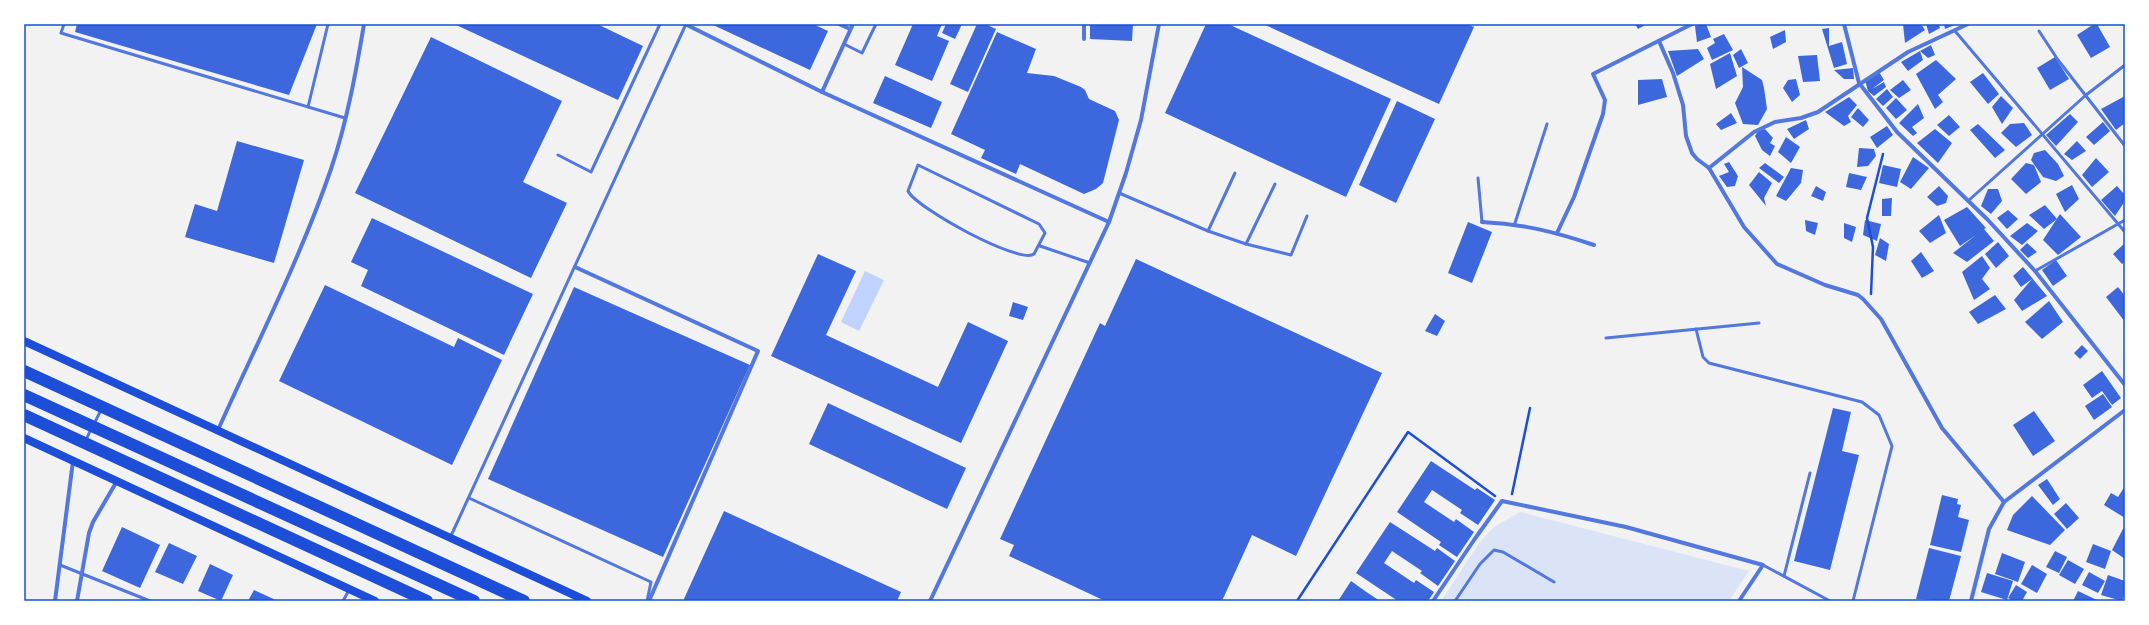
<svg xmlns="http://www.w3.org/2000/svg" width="2149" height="625" font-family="'Golos Text',sans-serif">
<rect width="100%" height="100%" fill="#f2f2f2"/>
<polygon fill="#dbe4f7" points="1520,512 1749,571 1729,601 1441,601 1479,543 1494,527"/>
<polygon fill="#bfd3fe" points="865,271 884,280 859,331 841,322"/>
<g fill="#3d67dc">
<polygon points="77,24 317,24 289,95 75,32"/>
<polygon points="454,24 597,24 643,46 618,100"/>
<polygon points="711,24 813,24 828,31 810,70"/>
<polygon points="913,24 942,24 937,36 949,41 932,81 895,65"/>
<polygon points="946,24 962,24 955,39 942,33"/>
<polygon points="977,24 985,24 996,29 968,92 950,84"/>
<polygon points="1090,24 1133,24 1132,41 1090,39"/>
<polygon points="1206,24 1228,24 1391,99 1346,197 1165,113"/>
<polygon points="1263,24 1467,24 1474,27 1439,104"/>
<polygon points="1635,24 1647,24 1638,29"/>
<polygon points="1702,24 1706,24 1711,37 1697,42 1695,26"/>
<polygon points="1903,24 1921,24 1925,30 1905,43"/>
<polygon points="1926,24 1939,24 1940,28 1929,34"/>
<polygon points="1944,24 1957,24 1945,29"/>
<polygon points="2094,24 2097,24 2110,47 2091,58 2077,35"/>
<polygon points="1829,28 1829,46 1842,42 1847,64 1834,68 1822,29"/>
<polygon points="1785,30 1786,42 1773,49 1770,37"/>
<polygon points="997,32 1036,49 1027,73 1054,76 1081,87 1085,90 1089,99 1115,111 1119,120 1103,183 1096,189 1084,194 1020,164 1016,174 981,158 985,150 951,134"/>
<polygon points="1724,34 1733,50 1712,60 1707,48 1715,43 1713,39"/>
<polygon points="431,37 562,101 523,182 567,203 531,278 355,193"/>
<polygon points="1931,45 1935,55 1928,58 1920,51"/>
<polygon points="1698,49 1704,59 1677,76 1668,51"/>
<polygon points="1741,49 1748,63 1739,68 1733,55"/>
<polygon points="1920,51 1923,60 1908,71 1901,62"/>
<polygon points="1730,53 1737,76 1716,89 1710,64"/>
<polygon points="1817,55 1820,81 1803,82 1798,56"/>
<polygon points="2055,57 2069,79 2050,90 2037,68"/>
<polygon points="1936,60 1956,79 1938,95 1943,102 1935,109 1916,74"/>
<polygon points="1742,67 1762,80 1764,88 1767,109 1758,125 1743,124 1735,103 1743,87"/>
<polygon points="1853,68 1854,79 1844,79 1834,70"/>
<polygon points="1879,72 1884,80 1872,89 1884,82 1886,87 1874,96 1868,91 1865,80"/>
<polygon points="1983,73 1999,94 1988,104 1970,82"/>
<polygon points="885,76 942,102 931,128 873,103"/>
<polygon points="1662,79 1667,97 1638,105 1638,80"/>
<polygon points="1796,79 1800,95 1792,102 1783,88 1788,80"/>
<polygon points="1903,80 1911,90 1899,98 1890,90"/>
<polygon points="1887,89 1893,97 1883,106 1876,99"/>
<polygon points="2001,96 2013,108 2002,124 1992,107"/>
<polygon points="2125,96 2125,123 2116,130 2101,109"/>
<polygon points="1849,97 1857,105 1848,116 1851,122 1844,126 1825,112"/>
<polygon points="1896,98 1907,110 1896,119 1886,108"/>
<polygon points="1397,101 1435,119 1396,203 1359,185"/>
<polygon points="1918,104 1924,118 1912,127 1917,133 1913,136 1899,123"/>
<polygon points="1858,108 1869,120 1863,127 1851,117"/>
<polygon points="1731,113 1737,123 1721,130 1716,124"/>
<polygon points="2070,114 2078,122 2056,146 2046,135"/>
<polygon points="1949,115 1960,127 1949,136 1937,125"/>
<polygon points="1806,120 1809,129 1794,139 1787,129"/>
<polygon points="2103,122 2110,131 2094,145 2086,137"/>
<polygon points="2024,123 2032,135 2016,147 2001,133 2010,124"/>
<polygon points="1978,124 2005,150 1995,158 1970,130"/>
<polygon points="1887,126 1893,135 1877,148 1870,137"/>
<polygon points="1765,129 1773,138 1770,143 1775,146 1770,156 1762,150 1755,136 1758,131"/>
<polygon points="1935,129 1952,143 1938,163 1917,143"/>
<polygon points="1786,137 1800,147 1791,163 1778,152"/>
<polygon points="237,141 304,160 274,263 185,237 195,204 217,211"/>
<polygon points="2077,141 2086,151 2072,160 2064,154"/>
<polygon points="1859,148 1874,149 1876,156 1868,166 1857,167"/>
<polygon points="2045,150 2058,164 2064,176 2056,181 2043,177 2031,160 2034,153"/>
<polygon points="1913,157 1929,168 1911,189 1900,182"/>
<polygon points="2096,158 2109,172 2092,187 2082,175"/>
<polygon points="1729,162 1738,176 1735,186 1727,187 1719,176 1729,172 1724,164"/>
<polygon points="1765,163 1784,177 1779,183 1759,168"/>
<polygon points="2026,163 2034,165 2041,182 2026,194 2011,179"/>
<polygon points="1883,165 1901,169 1897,187 1879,183"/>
<polygon points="1791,168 1803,170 1801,183 1786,201 1776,196"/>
<polygon points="1759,172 1772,183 1764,198 1766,206 1749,185"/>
<polygon points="1849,173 1867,177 1861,190 1846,187"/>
<polygon points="2072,185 2079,199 2065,212 2056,194"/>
<polygon points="1816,186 1826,192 1823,201 1811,196"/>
<polygon points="1939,186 1948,196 1946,203 1937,206 1927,197"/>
<polygon points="2117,186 2125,195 2125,201 2115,216 2101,200"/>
<polygon points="1988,189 1998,189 2002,201 1991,214 1981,206"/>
<polygon points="1892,198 1891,216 1882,216 1882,199"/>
<polygon points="2045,205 2057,219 2044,229 2029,215"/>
<polygon points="1967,207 1986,228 1984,229 1994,241 1967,262 1953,253 1976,235 1960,246 1944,220"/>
<polygon points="2008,210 2018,219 2007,229 1997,218"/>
<polygon points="2060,214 2081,237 2058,255 2043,240"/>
<polygon points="1939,215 1946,233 1930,243 1919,231"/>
<polygon points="372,218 533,294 504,355 361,286 368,270 351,262"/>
<polygon points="1805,220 1818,223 1815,235 1806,231"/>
<polygon points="1865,220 1881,224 1877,241 1863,235"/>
<polygon points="1468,222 1492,232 1472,283 1448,273"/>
<polygon points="1844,223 1856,227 1852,242 1844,238"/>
<polygon points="2027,223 2038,231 2022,245 2010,236"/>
<polygon points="1880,238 1889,244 1886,261 1875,255"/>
<polygon points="1998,242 2009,256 1996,268 1985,254"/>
<polygon points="2027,243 2037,252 2028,258 2020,250"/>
<polygon points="2125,243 2125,262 2122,264 2113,254"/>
<polygon points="1921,252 1934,271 1922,278 1911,261"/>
<polygon points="818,254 856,271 826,335 938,387 968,322 1008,341 961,443 771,356"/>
<polygon points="1982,256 1990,268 1982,279 1990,289 1974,300 1962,272"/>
<polygon points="1136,259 1382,373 1296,556 1252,535 1222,601 1105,601 1009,556 1014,545 1000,539 1100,323 1105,326"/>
<polygon points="2056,260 2067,276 2053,286 2042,270"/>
<polygon points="2023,267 2047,296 2022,311 2014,300 2032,279 2021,287 2013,276"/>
<polygon points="325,285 454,347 458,338 502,360 452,465 279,381"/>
<polygon points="574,287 750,365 663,557 488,479"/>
<polygon points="2118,287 2125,296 2125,322 2106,297"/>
<polygon points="1995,295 2006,309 1978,324 1969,312"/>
<polygon points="2049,301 2063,322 2042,339 2025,322"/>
<polygon points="1013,302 1028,307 1023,320 1009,316"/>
<polygon points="1435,314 1445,321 1437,336 1425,331"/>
<polygon points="2082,345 2088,351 2080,359 2074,353"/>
<polygon points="2102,371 2121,398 2112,405 2102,391 2092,398 2083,385"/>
<polygon points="2103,394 2112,407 2094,420 2085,406"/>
<polygon points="828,403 966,468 947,509 809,444"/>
<polygon points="1833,408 1851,412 1842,451 1859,455 1830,570 1794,561"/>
<polygon points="2034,411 2055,441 2033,456 2013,425"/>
<polygon points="1431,461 1475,490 1477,488 1495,500 1478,525 1460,513 1462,510 1432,490 1424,502 1454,522 1456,519 1474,532 1457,557 1439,545 1441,542 1397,512"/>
<polygon points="2047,479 2060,499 2053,505 2038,485"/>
<polygon points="2125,486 2125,518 2104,505 2111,493 2118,497"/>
<polygon points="1942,495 1958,499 1957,504 1961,505 1958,517 1969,520 1961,552 1930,545"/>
<polygon points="2032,496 2065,530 2050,545 2007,530 2013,515"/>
<polygon points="2066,503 2079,518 2067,529 2054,514"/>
<polygon points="724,511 901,592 897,601 683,601"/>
<polygon points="1390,522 1435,551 1437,548 1455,561 1438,586 1420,573 1422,571 1392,551 1384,563 1414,583 1416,580 1434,592 1428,601 1398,601 1356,573"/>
<polygon points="2125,525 2125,559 2112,550"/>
<polygon points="122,527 160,545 140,588 102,571"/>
<polygon points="169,543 197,556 183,584 155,572"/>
<polygon points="2093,544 2111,551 2105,569 2086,562"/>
<polygon points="1929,548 1961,556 1949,601 1916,599"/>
<polygon points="2055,551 2067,557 2059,573 2046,567"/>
<polygon points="2002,553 2025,562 2018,582 1995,574"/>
<polygon points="2068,560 2084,569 2075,584 2059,575"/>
<polygon points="210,564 233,575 221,601 198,591"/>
<polygon points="2032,565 2047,574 2037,593 2021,584"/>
<polygon points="2089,572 2105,581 2098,593 2082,585"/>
<polygon points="1987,573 2013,581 2007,600 1981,592"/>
<polygon points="2108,575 2125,581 2125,593 2122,601 2101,595"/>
<polygon points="1351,581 1365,591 1380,601 1338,601"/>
<polygon points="2016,585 2027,592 2022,601 2013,601 2008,598"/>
<polygon points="254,590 278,601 248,601"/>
<polygon points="2078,591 2099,601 2073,601"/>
</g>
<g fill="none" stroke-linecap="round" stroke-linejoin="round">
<g stroke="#1d4ed8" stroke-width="2.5">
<polyline points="1871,294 1873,247 1867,218 1883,154"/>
<polyline points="1512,494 1530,408"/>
<polyline points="1297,601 1408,432 1495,496"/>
</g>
<g stroke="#5277de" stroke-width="3">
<polyline points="64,24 61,33 345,118"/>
<polyline points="1955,31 2125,232"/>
<polyline points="2039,31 2058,60 2125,146"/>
<polyline points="844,44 862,53 876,24"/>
<polyline points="308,107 328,24"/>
<polyline points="558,155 591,172 660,24"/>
<path d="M918 165 1039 224 1045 233 1034 254C1020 265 916 208 908 191Z"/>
<polyline points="1478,178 1482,222"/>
<polyline points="1119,193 1208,231 1246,244 1291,255 1307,216"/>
<polyline points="1968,201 2086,95 2125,65"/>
<polyline points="1515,223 1547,124"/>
<polyline points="1208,231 1235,173"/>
<polyline points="1246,244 1275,184"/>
<polyline points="1040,246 1090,263"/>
<polyline points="2035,271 2125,220"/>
<polyline points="1696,329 1703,357 1709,363 1862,402 1879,415 1892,446 1853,601"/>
<polyline points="1606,338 1759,323"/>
<polyline points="94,424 101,410"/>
<polyline points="86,440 91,429"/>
<polyline points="469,498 651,582 647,601"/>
<polyline points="450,538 686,24"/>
<polyline points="60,565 150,601"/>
<polyline points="1763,565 1830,601"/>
<polyline points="1784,576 1810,473"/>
<polyline points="343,601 349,590"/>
<polyline points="1455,601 1480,564 1494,550 1503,552 1554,582"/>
</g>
<g stroke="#5277de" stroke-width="4">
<polyline points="685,24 822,92 1109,222"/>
<polyline points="839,24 850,29"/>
<polyline points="1844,24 1859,83 1873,101 1897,132 1987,219 2035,271 2125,385"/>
<polyline points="1084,39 1084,24"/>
<polyline points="1659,41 1673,73 1683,105 1686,136 1692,153 1697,159 1709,168 1744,227 1777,264 1825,285 1858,295 1863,299 1881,319 1942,428 2004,502"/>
<polyline points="822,92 853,24"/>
<polyline points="1709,168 1754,132 1775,122 1801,118 1818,112 1908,52 1968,24"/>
<path d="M1482 222C1524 224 1555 232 1594 245"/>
<polyline points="1557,233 1574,197 1603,114 1605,100 1593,74 1692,24"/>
<polyline points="575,267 758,351 649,601"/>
<path d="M218 430C256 345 301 257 331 169 347 122 356 72 364 24"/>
<polyline points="55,601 73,461"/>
<polyline points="77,601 89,533 93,522 117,481"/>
<polyline points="930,601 1109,222 1126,173 1141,120 1159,24"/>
<polyline points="1433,601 1474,540 1502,501 1626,527 1763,565 1739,601"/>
<polyline points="1971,601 1989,529 2004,502 2125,410"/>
</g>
<g stroke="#1d4ed8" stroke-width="8">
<polyline points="24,341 587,601"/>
<polyline points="24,438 375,601"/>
</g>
<g stroke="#1d4ed8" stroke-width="12">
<polyline points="24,371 524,601"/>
<polyline points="24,395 474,601"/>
<polyline points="24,415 427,601"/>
</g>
</g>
<rect width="2149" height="625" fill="none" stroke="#ffffff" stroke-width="50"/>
<rect x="25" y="25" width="2099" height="575" fill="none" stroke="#1d4ed8" stroke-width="1.5"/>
</svg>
